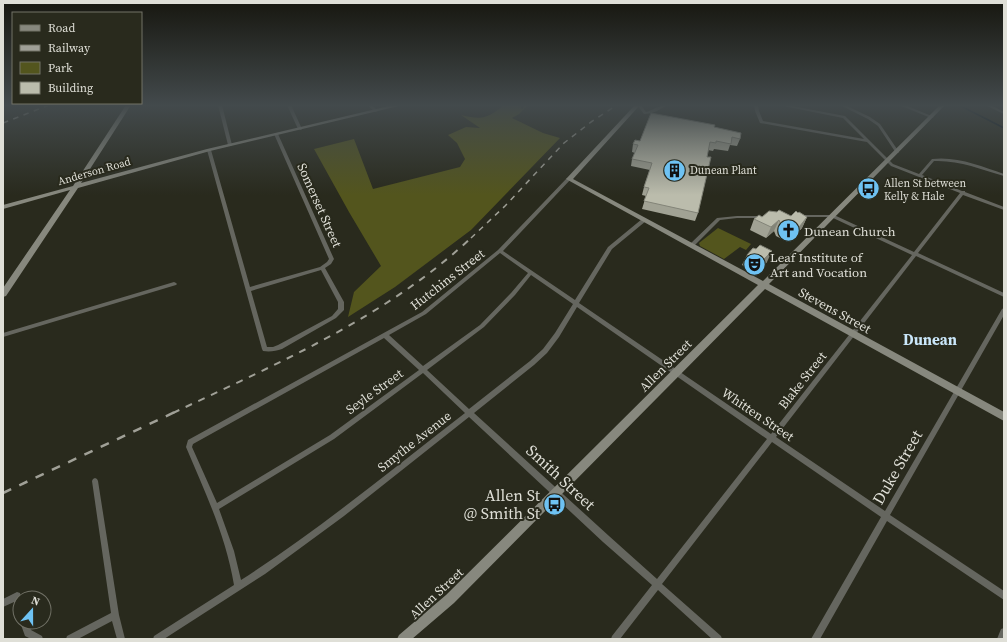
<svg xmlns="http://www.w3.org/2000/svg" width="1007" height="642" font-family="'Source Serif 4',serif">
<rect width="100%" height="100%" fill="#292a1d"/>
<g fill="#53551d">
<path d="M504 105H528L519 114 512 118 543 133 560 138 471 230 395 287 348 317 354 292 381 266 349 212 314 149 354 139 373 189 460 167 465 159 457 143 448 135 466 127 480 128 461 115C482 120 487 119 504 105Z"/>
<polygon points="718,228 751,244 746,250 740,247 724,259 700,246 699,243"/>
</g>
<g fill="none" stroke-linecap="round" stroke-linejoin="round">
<g stroke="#000f1c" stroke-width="1.5">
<polyline points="959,105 1004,128"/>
<polyline points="522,108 523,105"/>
</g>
<g fill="#65665f" fill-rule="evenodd">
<polygon points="218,105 222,105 232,145 231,146 228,145"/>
<polygon points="287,105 291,105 302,129 301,130 298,129"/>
<polygon points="367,105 372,105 378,111 375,112"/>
<path d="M637 105H641L646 112C653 110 659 105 667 105 660 110 652 114 644 114Z"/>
<path d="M754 105H758L759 111 763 121 864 139 843 118 778 105H787L845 116 893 164 919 174 932 159C957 156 981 166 1004 174V176C980 169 959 160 934 161L922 175 962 191H965V192L1004 207V210L963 195 918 253 1004 293V297L916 256 776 437 885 511 1002 309 1004 308V315L890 515 1004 591V600L887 521 820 639H811L881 517 772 442 662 584 721 636 722 639H712L658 590 620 639H611L612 636 652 585 603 542 469 417 344 516 265 574 164 639H153L154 636 234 585C226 536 205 492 186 447L188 440 422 312 498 250 567 178H571V179L503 251 575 300 608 247 642 219H646V221L612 249 579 303 771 434 912 255 831 217H798V215H834L914 252 960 193 891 166 867 142 760 123 755 111ZM500 253 528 273 511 293 480 325 423 366 389 335 426 314ZM531 275 573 304 555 333 543 349 530 361 469 409 427 370 484 327 515 295ZM577 307 767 439 657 579 609 536 474 413 534 365 547 353 559 337ZM384 338 419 370 330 435 217 503 192 447 193 444ZM423 373 465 413C391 470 319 530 241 580L234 551 219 509 334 439Z"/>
<polygon points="840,105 845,105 870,117 880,124 899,152 898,153 896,153 878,126 868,119"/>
<polygon points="899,105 905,105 934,117 931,118"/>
<polygon points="985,105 991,105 1004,112 1004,114"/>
<path d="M275 133 278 134 334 259 331 264 325 268 344 302V310L336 318 282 349C276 351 270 352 263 351L262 349 207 150 209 149 211 150 250 287 320 267 327 262 329 259 274 134ZM321 270 338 302V309L332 316 278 345 273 347H267L251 291Z"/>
<polygon points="737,216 763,216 765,217 763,218 737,218 720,220 694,246 690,246 690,244 717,218"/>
<polygon points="174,282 176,283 177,284 176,285 3,337 3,333"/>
<polygon points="95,478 97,479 98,481 119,615 125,639 117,639 112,621 78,639 66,639 67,636 111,613 92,481 93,479"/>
<polygon points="17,592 20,593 21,598 20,598 20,615 17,614 14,602 3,607 3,599"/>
<polygon points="20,622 28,622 31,630 42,636 43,639 31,639 25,636"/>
<polygon points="1004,628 1004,639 997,639 1001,629"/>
</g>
<g fill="#87887e" fill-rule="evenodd">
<polygon points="126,105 131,105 81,183 207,149 393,105 403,105 210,151 78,188 6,296 3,297 3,288 70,190 3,209 3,205 73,186"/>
<polygon points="635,105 640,105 573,179 763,281 940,105 945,105 769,284 1004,412 1004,421 765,289 454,603 412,639 397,639 399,635 446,595 758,285 566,179"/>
</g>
<g stroke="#a0a097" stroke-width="1.5" stroke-dasharray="5.5 5.5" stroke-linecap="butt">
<polyline points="3,123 49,105"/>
<polyline points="471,238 505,206 564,143 591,122 617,105"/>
</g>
<path stroke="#a0a097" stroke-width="2" stroke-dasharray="7 7" stroke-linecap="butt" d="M173 413C278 363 387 317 472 237"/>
<polyline stroke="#a0a097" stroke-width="2.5" stroke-dasharray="9 9" stroke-linecap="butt" points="3,493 175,412"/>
</g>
<g fill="#a1a294">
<polygon points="714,127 740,139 737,146 730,145 728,151 714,149 713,151 708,150 707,157 698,213 695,221 642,209 646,196 642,195 644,187 650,170 631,166 632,159 635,153 632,152 633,144 640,141"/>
<polygon points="791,216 807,217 802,228 790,241 786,241 776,236 774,231 766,238 750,230 754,219 762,217"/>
<polygon points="747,255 767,262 756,272 742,265"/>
</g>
<g fill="#838478">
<polygon points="807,217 802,228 790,241 796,231"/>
<polygon points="779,220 774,231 766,238 771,227"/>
<polygon points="772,251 767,262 756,272 761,262"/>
</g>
<g fill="#bbbcac" stroke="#838478">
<polygon points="651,113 715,125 714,127 741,133 740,139 732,137 731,144 716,141 716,143 710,142 707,157 711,157 698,213 644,201 649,188 644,187 652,163 632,159 638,145 633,144 635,140 640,141"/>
<polygon points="779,210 791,216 796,211 798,213 799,212 807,217 796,231 792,230 781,225 779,220 771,227 754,219 759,215 762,217 769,211 777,212"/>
<polygon points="760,245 772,251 761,262 747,255 753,248 756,249"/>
</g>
<linearGradient id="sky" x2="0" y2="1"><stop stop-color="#171710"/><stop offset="0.54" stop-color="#434a4c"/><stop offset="1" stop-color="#434a4c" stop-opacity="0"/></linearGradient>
<rect width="1007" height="195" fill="url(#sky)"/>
<defs>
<symbol id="building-disc" viewBox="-11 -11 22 22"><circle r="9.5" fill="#6ec2f3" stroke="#292a1d"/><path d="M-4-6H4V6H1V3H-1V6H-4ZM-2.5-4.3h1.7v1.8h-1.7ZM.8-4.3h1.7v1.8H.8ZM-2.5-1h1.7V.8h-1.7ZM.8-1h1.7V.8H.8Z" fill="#111"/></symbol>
<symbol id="bus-disc" viewBox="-11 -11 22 22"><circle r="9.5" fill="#6ec2f3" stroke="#292a1d"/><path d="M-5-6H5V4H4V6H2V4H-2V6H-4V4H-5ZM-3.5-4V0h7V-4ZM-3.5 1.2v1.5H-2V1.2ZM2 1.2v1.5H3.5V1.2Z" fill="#111"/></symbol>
<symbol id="church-disc" viewBox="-11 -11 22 22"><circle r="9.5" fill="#6ec2f3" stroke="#292a1d"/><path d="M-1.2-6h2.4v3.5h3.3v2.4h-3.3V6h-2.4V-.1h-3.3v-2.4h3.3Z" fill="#111"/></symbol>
<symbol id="theatre-disc" viewBox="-11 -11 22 22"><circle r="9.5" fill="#6ec2f3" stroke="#292a1d"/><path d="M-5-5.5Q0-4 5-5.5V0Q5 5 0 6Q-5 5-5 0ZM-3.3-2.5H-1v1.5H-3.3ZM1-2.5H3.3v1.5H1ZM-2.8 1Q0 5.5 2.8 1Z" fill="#111"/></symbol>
</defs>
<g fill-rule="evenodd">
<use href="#building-disc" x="662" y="158" width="25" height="25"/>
<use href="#bus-disc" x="856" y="176" width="25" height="25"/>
<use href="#church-disc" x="776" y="218" width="25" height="25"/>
<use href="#theatre-disc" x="742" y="252" width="25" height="25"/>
<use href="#bus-disc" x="542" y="492" width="25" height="25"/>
</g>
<g text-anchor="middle" stroke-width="4" stroke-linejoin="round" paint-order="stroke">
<g font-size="11" fill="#dfdfd7" stroke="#292a1d" text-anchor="start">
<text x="690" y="174">Dunean Plant</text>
<text x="884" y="187">Allen St between<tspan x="884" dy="13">Kelly &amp; Hale</tspan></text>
</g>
<g font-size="11" fill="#dfdfd7" stroke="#292a1d">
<text transform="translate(94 171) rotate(-16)" y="4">Anderson Road</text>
</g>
<g font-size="13" fill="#dfdfd7" stroke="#292a1d">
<text transform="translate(320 205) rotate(66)" y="5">Somerset Street</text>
<text transform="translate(447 279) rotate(-38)" y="5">Hutchins Street</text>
<text transform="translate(835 310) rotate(29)" y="5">Stevens Street</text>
<text transform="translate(665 365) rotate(-45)" y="5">Allen Street</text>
<text transform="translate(802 380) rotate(-52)" y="5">Blake Street</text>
<text transform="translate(374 391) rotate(-36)" y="5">Seyle Street</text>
<text transform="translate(758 414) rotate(34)" y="5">Whitten Street</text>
<text transform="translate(414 441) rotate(-38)" y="5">Smythe Avenue</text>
<text transform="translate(436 593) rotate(-43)" y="5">Allen Street</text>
</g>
<g font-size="13" fill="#dfdfd7" stroke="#292a1d" text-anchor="start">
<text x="804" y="236">Dunean Church</text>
<text x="770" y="262">Leaf Institute of<tspan x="770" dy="15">Art and Vocation</tspan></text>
</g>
<g font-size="15" font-weight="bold" fill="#cae7fa" stroke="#292a1d">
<text x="930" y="345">Dunean</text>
</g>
<g font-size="16" fill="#dfdfd7" stroke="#292a1d">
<text transform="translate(897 467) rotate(-60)" y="6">Duke Street</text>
<text transform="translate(561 477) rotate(43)" y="6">Smith Street</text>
</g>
<g font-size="16" fill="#dfdfd7" stroke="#292a1d" text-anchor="end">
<text x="540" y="501">Allen St<tspan x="540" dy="18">@ Smith St</tspan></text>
</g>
</g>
<rect width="1007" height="642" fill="none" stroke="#dfdfd7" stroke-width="8"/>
<rect x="12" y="12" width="130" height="92" fill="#292a1d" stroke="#727267"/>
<rect x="20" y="25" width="20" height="6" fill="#87887e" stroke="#727267"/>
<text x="48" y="32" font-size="12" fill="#dfdfd7">Road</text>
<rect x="20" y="45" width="20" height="6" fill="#a0a097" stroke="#727267"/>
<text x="48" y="52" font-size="12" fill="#dfdfd7">Railway</text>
<rect x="20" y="62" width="20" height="12" fill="#53551d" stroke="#727267"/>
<text x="48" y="72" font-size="12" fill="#dfdfd7">Park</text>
<rect x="20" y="82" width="20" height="12" fill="#bbbcac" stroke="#727267"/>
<text x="48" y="92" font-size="12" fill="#dfdfd7">Building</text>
<g transform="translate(32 610) rotate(21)"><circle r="19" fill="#292a1d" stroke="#727267"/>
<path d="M0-3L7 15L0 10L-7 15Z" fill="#6ec2f3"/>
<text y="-6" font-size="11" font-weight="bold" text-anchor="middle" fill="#dfdfd7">N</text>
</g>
</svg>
